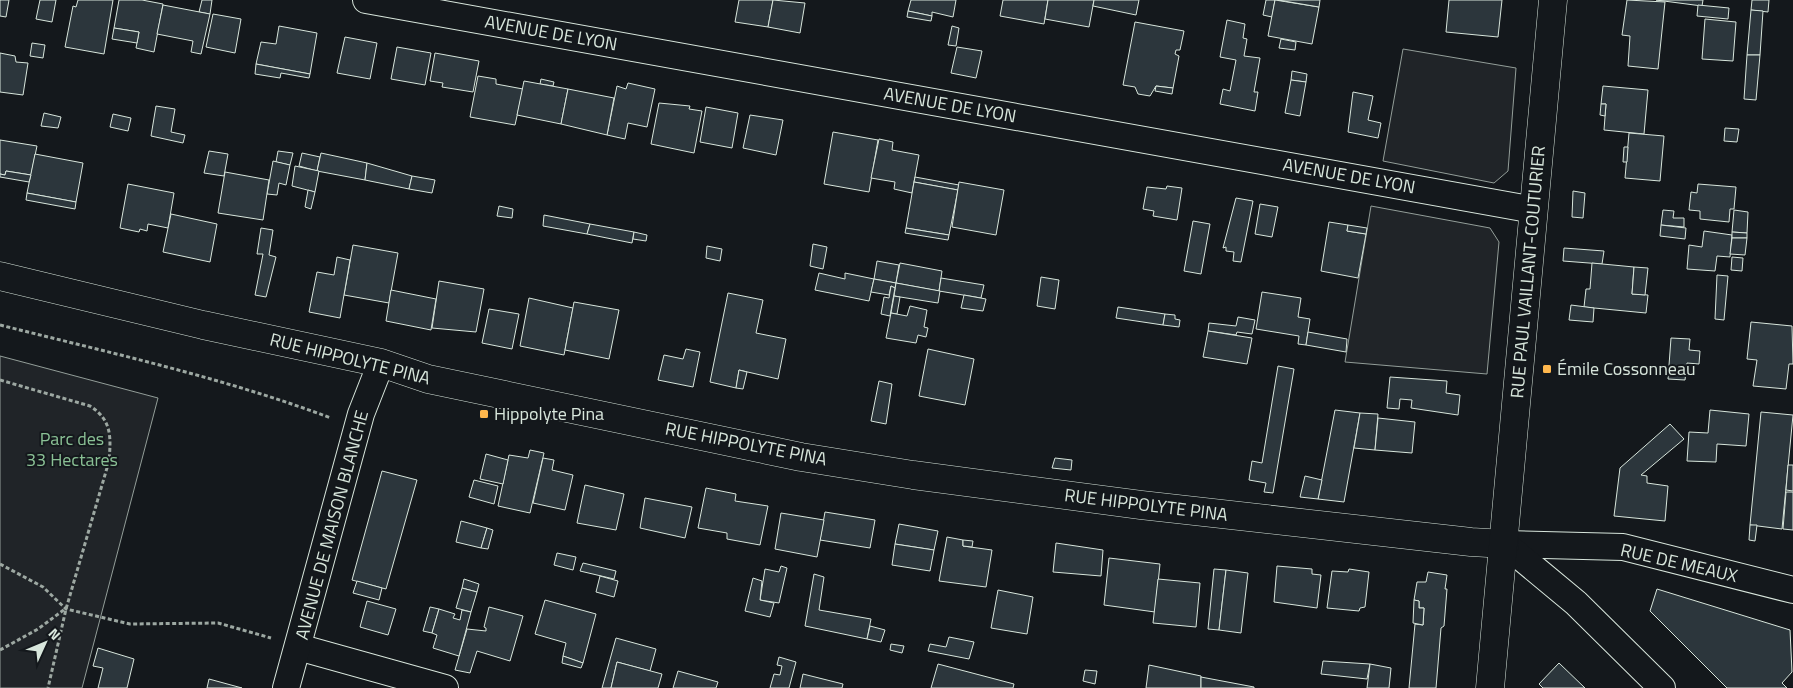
<svg xmlns="http://www.w3.org/2000/svg" width="1793" height="688" font-family="'Titillium Web',sans-serif">
<rect width="100%" height="100%" fill="#14181c"/>
<g fill="#202428" stroke="#939e99">
<polygon points="1403,49 1516,68 1508,171 1494,183 1383,161"/>
<polygon points="1371,206 1490,228 1499,242 1487,374 1345,362"/>
<polygon points="0,356 158,398 82,688 0,688"/>
</g>
<g fill="#2c363c" stroke="#d8e6dc">
<polygon points="0,0 9,0 6,17 0,16"/>
<polygon points="40,0 56,0 52,22 36,19"/>
<polygon points="78,0 113,0 104,54 65,47 73,6 76,7"/>
<polygon points="119,0 142,0 163,4 154,52 136,48 139,32 114,28"/>
<polygon points="202,0 212,0 210,14 199,12"/>
<polygon points="739,0 773,0 768,27 735,22"/>
<polygon points="773,0 805,3 800,33 768,27"/>
<polygon points="911,0 956,0 953,17 932,12 932,16 908,11"/>
<polygon points="1003,0 1048,0 1044,24 1000,16"/>
<polygon points="1048,0 1094,0 1089,27 1045,19"/>
<polygon points="1094,0 1139,0 1136,15 1093,6"/>
<polygon points="1266,0 1275,0 1272,17 1263,15"/>
<polygon points="1275,0 1319,7 1312,44 1268,36"/>
<polygon points="1278,0 1320,0 1319,7"/>
<polygon points="1449,0 1502,0 1498,37 1446,32"/>
<polygon points="1627,0 1665,2 1658,69 1628,66 1630,36 1622,35"/>
<polygon points="1656,0 1703,0 1702,6"/>
<polygon points="1752,0 1769,0 1768,12 1751,10"/>
<polygon points="163,5 210,14 201,54 191,52 193,41 157,34"/>
<polygon points="1698,5 1729,8 1728,19 1697,16"/>
<polygon points="1751,10 1763,11 1760,55 1747,55"/>
<polygon points="908,11 932,16 931,21 907,17"/>
<polygon points="213,14 241,19 235,53 206,47"/>
<polygon points="1705,19 1736,22 1733,61 1702,59"/>
<polygon points="1227,20 1245,24 1243,38 1247,39 1244,56 1260,58 1254,92 1258,92 1255,111 1220,104 1223,89 1230,91 1236,60 1220,57"/>
<polygon points="1135,22 1184,31 1180,50 1176,50 1175,54 1179,56 1173,88 1156,86 1150,96 1138,94 1135,87 1123,85"/>
<polygon points="279,26 317,33 310,74 256,64 261,42 276,44"/>
<polygon points="952,26 959,28 956,46 948,45"/>
<polygon points="114,28 139,32 137,43 112,39"/>
<polygon points="345,37 377,43 370,79 337,73"/>
<polygon points="1281,39 1296,42 1295,50 1279,48"/>
<polygon points="32,43 45,45 43,58 30,56"/>
<polygon points="397,47 431,53 425,85 391,79"/>
<polygon points="957,47 982,51 976,78 951,73"/>
<polygon points="0,53 15,56 16,62 28,63 23,95 0,92"/>
<polygon points="435,53 479,61 473,92 442,87 443,83 430,81"/>
<polygon points="1747,55 1760,55 1756,100 1744,99"/>
<polygon points="256,64 310,74 309,78 281,73 280,78 255,74"/>
<polygon points="1292,71 1307,74 1306,82 1291,80"/>
<polygon points="478,76 496,79 496,84 523,89 515,125 470,117"/>
<polygon points="541,79 554,82 553,86 540,84"/>
<polygon points="1291,80 1306,82 1300,116 1285,113"/>
<polygon points="524,81 568,89 561,124 517,115"/>
<polygon points="628,83 655,89 647,127 628,123 625,139 607,135 617,86 626,89"/>
<polygon points="1156,86 1173,88 1172,94 1155,91"/>
<polygon points="1603,86 1648,90 1644,134 1604,130 1606,104 1601,104"/>
<polygon points="568,89 614,98 607,135 561,124"/>
<polygon points="1353,92 1373,96 1368,120 1381,123 1378,138 1348,132"/>
<polygon points="659,103 690,106 689,109 702,111 694,153 651,144"/>
<polygon points="1601,104 1606,104 1605,116 1600,115"/>
<polygon points="156,106 175,109 171,132 185,135 183,143 151,136"/>
<polygon points="706,107 738,113 732,148 700,142"/>
<polygon points="44,113 61,117 58,128 41,126"/>
<polygon points="113,114 131,118 128,131 110,127"/>
<polygon points="750,115 783,120 776,155 743,148"/>
<polygon points="1725,128 1739,129 1737,142 1724,141"/>
<polygon points="833,132 878,140 869,192 824,184"/>
<polygon points="1629,133 1664,136 1660,181 1625,178"/>
<polygon points="879,139 893,142 892,150 919,155 912,193 894,189 895,182 871,178"/>
<polygon points="0,140 37,146 31,175 6,171 5,175 0,174"/>
<polygon points="1624,147 1628,147 1627,162 1623,162"/>
<polygon points="209,151 228,154 224,176 204,173"/>
<polygon points="278,151 293,153 290,165 276,162"/>
<polygon points="302,153 320,157 317,171 299,166"/>
<polygon points="321,153 367,163 365,180 317,171"/>
<polygon points="35,154 83,163 76,202 27,193"/>
<polygon points="273,161 290,165 286,185 279,183 277,195 267,194"/>
<polygon points="367,163 412,176 409,189 365,180"/>
<polygon points="295,166 319,171 315,192 292,186"/>
<polygon points="6,171 31,175 29,182 0,177 0,174 5,175"/>
<polygon points="225,172 269,180 263,220 218,213"/>
<polygon points="412,176 435,180 432,193 409,189"/>
<polygon points="915,177 959,185 958,190 914,182"/>
<polygon points="914,182 958,190 949,235 906,228"/>
<polygon points="959,182 1004,190 996,235 952,227"/>
<polygon points="128,184 174,193 168,228 148,224 147,231 140,229 139,232 120,228"/>
<polygon points="1698,184 1736,187 1734,209 1730,209 1729,222 1700,219 1700,211 1689,210 1691,192 1697,193"/>
<polygon points="1167,186 1182,188 1177,220 1153,216 1154,211 1143,209 1147,187 1166,189"/>
<polygon points="308,190 315,192 311,209 305,207"/>
<polygon points="1573,191 1585,193 1583,218 1572,217"/>
<polygon points="27,193 76,202 75,209 26,200"/>
<polygon points="1236,198 1253,201 1241,262 1233,261 1234,252 1226,251 1226,247 1223,248"/>
<polygon points="1260,204 1278,207 1272,237 1255,234"/>
<polygon points="499,206 513,209 512,218 497,216"/>
<polygon points="1663,210 1674,211 1673,218 1684,218 1684,227 1661,225"/>
<polygon points="1734,210 1748,212 1747,233 1732,232"/>
<polygon points="171,214 217,224 210,262 163,252"/>
<polygon points="544,215 590,224 587,234 543,226"/>
<polygon points="1193,221 1210,224 1201,274 1184,271"/>
<polygon points="1329,222 1348,225 1347,231 1366,234 1358,278 1321,271"/>
<polygon points="590,224 634,232 632,243 587,234"/>
<polygon points="1348,225 1367,228 1366,234 1347,231"/>
<polygon points="1661,225 1686,228 1685,239 1660,236"/>
<polygon points="261,228 273,230 269,255 276,257 266,297 255,295 263,254 257,254"/>
<polygon points="906,228 949,235 948,240 905,233"/>
<polygon points="1704,231 1732,235 1730,257 1717,256 1715,271 1687,269 1689,245 1702,247"/>
<polygon points="634,232 647,235 646,241 633,239"/>
<polygon points="1732,232 1747,233 1747,238 1732,238"/>
<polygon points="1732,238 1747,238 1745,255 1730,254"/>
<polygon points="813,244 827,247 823,269 810,266"/>
<polygon points="353,245 398,253 389,303 344,295"/>
<polygon points="707,246 722,249 720,261 706,258"/>
<polygon points="1564,248 1604,251 1602,264 1563,261"/>
<polygon points="337,257 350,260 340,318 309,312 317,272 334,275"/>
<polygon points="1732,257 1743,258 1742,271 1731,270"/>
<polygon points="877,261 899,265 896,283 874,279"/>
<polygon points="900,263 942,271 939,291 896,283"/>
<polygon points="1592,263 1634,267 1632,294 1648,295 1646,313 1584,307 1586,289 1590,289"/>
<polygon points="1634,267 1648,268 1645,295 1632,294"/>
<polygon points="819,273 845,279 845,273 874,279 869,301 815,290"/>
<polygon points="1717,275 1728,276 1724,320 1715,319"/>
<polygon points="1041,277 1059,280 1055,309 1037,306"/>
<polygon points="941,278 984,285 981,298 939,291"/>
<polygon points="874,279 896,283 895,288 891,286 889,295 871,292"/>
<polygon points="439,281 484,289 476,332 432,328"/>
<polygon points="896,283 940,291 938,303 894,296"/>
<polygon points="891,286 895,288 890,316 881,314 884,297 889,298"/>
<polygon points="391,290 436,299 431,330 386,321"/>
<polygon points="1262,292 1301,298 1298,317 1310,319 1306,345 1298,344 1299,336 1256,329"/>
<polygon points="728,293 763,300 756,333 786,339 778,379 739,370 736,388 710,382"/>
<polygon points="964,295 986,299 983,311 961,308"/>
<polygon points="894,296 900,297 897,314 891,313"/>
<polygon points="529,298 573,308 564,355 520,346"/>
<polygon points="574,302 619,310 609,359 565,350"/>
<polygon points="1571,305 1594,308 1593,322 1569,320"/>
<polygon points="910,306 927,310 924,327 928,328 926,337 918,335 916,343 886,338 891,313 907,316"/>
<polygon points="1118,307 1165,314 1163,325 1116,318"/>
<polygon points="489,309 519,314 512,349 482,343"/>
<polygon points="1165,314 1175,315 1175,319 1180,320 1179,327 1163,325"/>
<polygon points="1238,317 1255,320 1252,334 1237,332 1236,335 1208,331 1209,323 1236,326"/>
<polygon points="1751,322 1792,326 1793,364 1789,364 1786,389 1753,386 1757,360 1747,359"/>
<polygon points="1208,331 1252,338 1247,364 1203,357"/>
<polygon points="1308,332 1347,339 1346,352 1306,345"/>
<polygon points="1671,338 1690,339 1689,350 1700,351 1699,364 1687,363 1685,380 1668,379"/>
<polygon points="686,349 700,352 693,387 658,380 664,355 683,359"/>
<polygon points="928,349 974,359 965,405 919,396"/>
<polygon points="1278,366 1294,369 1273,493 1264,492 1266,483 1249,480 1252,461 1262,463"/>
<polygon points="739,370 747,372 743,389 736,388"/>
<polygon points="1390,377 1447,381 1446,393 1460,395 1458,415 1411,408 1412,400 1400,399 1399,409 1387,408"/>
<polygon points="879,381 892,384 886,424 871,421"/>
<polygon points="1335,410 1360,413 1344,502 1318,499"/>
<polygon points="1710,410 1749,414 1746,446 1717,444 1716,462 1687,461 1689,432 1708,433"/>
<polygon points="1761,412 1793,415 1782,529 1750,525"/>
<polygon points="1360,413 1378,414 1375,450 1354,448"/>
<polygon points="1378,418 1415,422 1412,453 1375,450"/>
<polygon points="1670,424 1684,439 1641,475 1647,476 1647,483 1668,486 1665,521 1614,516 1620,468"/>
<polygon points="530,450 544,453 530,513 498,506 509,455 528,458"/>
<polygon points="486,454 508,460 503,484 480,479"/>
<polygon points="543,458 554,460 552,470 573,475 565,510 533,503"/>
<polygon points="1055,458 1072,460 1071,470 1052,468"/>
<polygon points="1788,465 1793,465 1793,491 1786,490"/>
<polygon points="382,471 417,480 386,589 352,580"/>
<polygon points="1305,476 1322,480 1318,499 1300,497"/>
<polygon points="474,480 498,486 494,504 469,497"/>
<polygon points="585,485 624,494 616,530 577,523"/>
<polygon points="706,488 736,494 735,501 768,506 760,545 727,539 727,533 698,528"/>
<polygon points="1786,492 1793,492 1793,530 1783,529"/>
<polygon points="645,498 692,507 685,538 640,528"/>
<polygon points="825,512 875,520 870,548 820,540"/>
<polygon points="781,513 824,520 817,557 775,549"/>
<polygon points="461,521 487,528 481,548 456,542"/>
<polygon points="899,524 938,531 934,550 895,544"/>
<polygon points="1750,525 1757,525 1755,541 1749,540"/>
<polygon points="487,528 493,530 488,549 481,548"/>
<polygon points="947,537 963,540 963,546 992,550 986,587 939,581"/>
<polygon points="963,540 973,541 972,547 963,546"/>
<polygon points="1056,543 1103,550 1101,576 1053,572"/>
<polygon points="895,544 934,550 930,571 892,565"/>
<polygon points="557,553 576,557 573,570 554,565"/>
<polygon points="1109,558 1160,564 1155,612 1104,605"/>
<polygon points="583,563 616,571 614,579 580,571"/>
<polygon points="781,566 787,568 779,603 760,600 765,569 779,572"/>
<polygon points="1277,566 1312,569 1312,574 1321,575 1317,608 1274,602"/>
<polygon points="1214,569 1226,570 1219,630 1208,629"/>
<polygon points="1349,569 1369,572 1365,607 1360,608 1359,611 1327,608 1332,571 1348,572"/>
<polygon points="1226,570 1248,573 1241,633 1219,630"/>
<polygon points="1428,572 1447,575 1445,589 1447,589 1444,626 1441,628 1436,688 1409,688 1415,624 1423,625 1424,608 1419,608 1419,601 1414,600 1417,582 1426,582"/>
<polygon points="814,574 824,577 819,610 871,619 867,639 805,626"/>
<polygon points="600,576 618,581 614,597 596,592"/>
<polygon points="753,578 762,581 760,600 774,603 770,617 745,611"/>
<polygon points="464,579 479,584 477,592 462,588"/>
<polygon points="1158,579 1200,583 1196,627 1153,623"/>
<polygon points="357,581 382,588 379,600 353,593"/>
<polygon points="462,588 477,592 471,612 456,608"/>
<polygon points="1657,589 1790,630 1792,672 1782,683 1787,688 1727,688 1650,611"/>
<polygon points="998,590 1033,597 1027,634 991,628"/>
<polygon points="545,600 596,614 583,663 563,656 566,643 535,634"/>
<polygon points="1414,600 1419,601 1419,608 1424,608 1423,625 1413,623"/>
<polygon points="367,601 396,609 388,635 360,627"/>
<polygon points="430,607 439,609 432,633 423,631"/>
<polygon points="489,607 523,616 510,661 477,651 470,673 455,670 467,629 486,631 486,628 484,627"/>
<polygon points="439,609 455,614 453,618 460,620 462,610 471,612 459,656 433,648 437,635 432,633"/>
<polygon points="870,626 885,630 881,642 867,639"/>
<polygon points="949,637 974,642 969,659 928,651 930,644 946,647"/>
<polygon points="616,638 656,649 650,671 617,662 611,688 602,688"/>
<polygon points="891,644 904,646 902,653 890,650"/>
<polygon points="98,648 134,659 127,688 98,688 103,668 93,666"/>
<polygon points="563,656 583,663 581,668 562,663"/>
<polygon points="779,657 796,662 789,688 770,688 774,674 780,675 782,666 777,665"/>
<polygon points="1323,661 1370,664 1367,679 1321,674"/>
<polygon points="617,662 662,674 658,688 611,688"/>
<polygon points="1559,663 1585,688 1543,688 1539,684"/>
<polygon points="938,664 1014,684 1013,688 931,688"/>
<polygon points="1370,664 1391,668 1389,688 1367,688"/>
<polygon points="1149,665 1201,676 1201,688 1146,688"/>
<polygon points="1085,670 1097,671 1095,684 1083,681"/>
<polygon points="678,671 718,682 716,688 673,688"/>
<polygon points="803,674 843,684 842,688 800,688"/>
<polygon points="1201,677 1254,687 1254,688 1201,688"/>
<polygon points="209,679 242,688 207,688"/>
</g>
<g fill="none" stroke-linecap="round" stroke-linejoin="round">
<defs>
<g id="minor">
<polyline points="366,0 1534,210"/>
<polyline points="1505,544 1623,547 1793,590"/>
<polyline points="1505,544 1576,603 1662,688"/>
<polyline points="298,647 445,688"/>
<polyline points="286,688 361,414 381,363"/>
</g>
<polyline id="secondary" points="0,276 203,325 381,363 428,379 801,457 913,475 1141,505 1471,542 1505,544"/>
<polyline id="primary" points="1490,688 1553,0"/>
</defs>
<use href="#minor" stroke="#d8e6dc" stroke-width="28"/>
<use href="#secondary" stroke="#d8e6dc" stroke-width="29"/>
<use href="#primary" stroke="#d8e6dc" stroke-width="29"/>
<g stroke="#9da8a2" stroke-width="3" stroke-dasharray="4 2.5" stroke-linecap="butt">
<path d="M0 325C111 353 224 378 331 418"/>
<path d="M0 380 90 406C112 420 111 437 109 461L66 609 48 688"/>
<polyline points="0,564 43,587 66,609 130,624 218,623 271,638"/>
<polyline points="0,650 38,629 65,609"/>
</g>
<use href="#minor" stroke="#14181c" stroke-width="26"/>
<use href="#secondary" stroke="#14181c" stroke-width="28"/>
<use href="#primary" stroke="#14181c" stroke-width="28"/>
</g>
<g fill="#ffb74d" stroke="#14181c" stroke-width="2">
<rect x="1542" y="364" width="10" height="10" rx="2.5"/>
<rect x="479" y="409" width="10" height="10" rx="2.5"/>
</g>
<g text-anchor="middle" stroke-width="4" stroke-linejoin="round" paint-order="stroke">
<g font-size="18" fill="#d8e6dc" stroke="#14181c">
<text transform="translate(551 33) rotate(10)" y="6">AVENUE DE LYON</text>
<text transform="translate(950 105) rotate(10)" y="6">AVENUE DE LYON</text>
<text transform="translate(1349 176) rotate(10)" y="6">AVENUE DE LYON</text>
<text transform="translate(1528 272) rotate(-85)" y="6">RUE PAUL VAILLANT-COUTURIER</text>
<text transform="translate(350 359) rotate(14)" y="6">RUE HIPPOLYTE PINA</text>
<text transform="translate(746 444) rotate(11)" y="6">RUE HIPPOLYTE PINA</text>
<text transform="translate(1146 505) rotate(7)" y="6">RUE HIPPOLYTE PINA</text>
<text transform="translate(332 525) rotate(-75)" y="6">AVENUE DE MAISON BLANCHE</text>
<text transform="translate(1679 563) rotate(13)" y="6">RUE DE MEAUX</text>
</g>
<g font-size="18" fill="#d8e6dc" stroke="#14181c" text-anchor="start">
<text x="1557" y="375">Émile Cossonneau</text>
<text x="494" y="420">Hippolyte Pina</text>
</g>
<g font-size="18" fill="#8ac095" stroke="#14181c">
<text x="72" y="445">Parc des<tspan x="72" dy="21">33 Hectares</tspan></text>
</g>
</g>
<g transform="translate(45 643) rotate(46)" stroke="#14181c" stroke-width="4" paint-order="stroke">
<path d="M0-4L9 19L0 12L-9 19Z" fill="#d8e6dc"/>
<text y="-8" font-size="14" font-weight="bold" text-anchor="middle" fill="#d8e6dc">N</text>
</g>
</svg>
